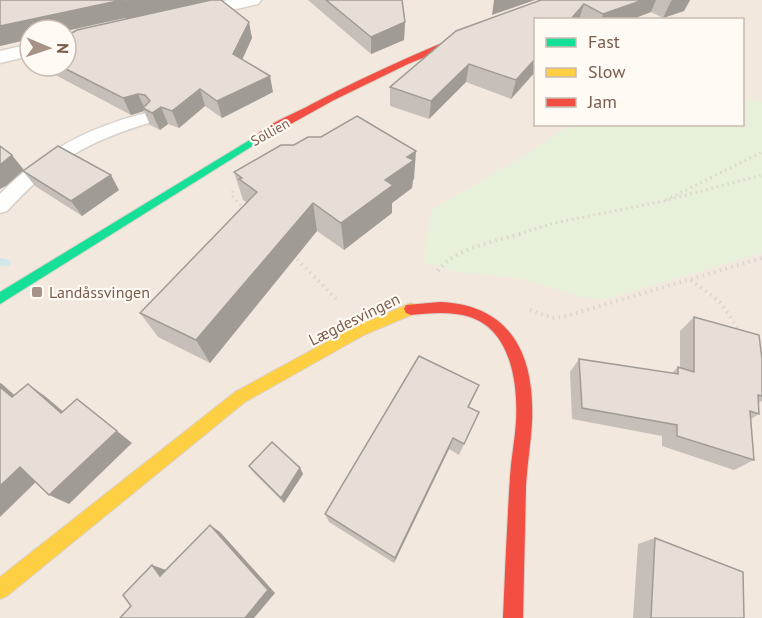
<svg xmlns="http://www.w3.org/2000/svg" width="762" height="618" font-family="'PT Sans',sans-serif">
<rect width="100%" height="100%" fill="#f9f5f0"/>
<path fill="#f2e8de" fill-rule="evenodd" d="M0 0H762V618H0ZM536 20H742V124H536ZM30 30H66V66H30Z"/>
<polygon fill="#e7f0db" points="743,98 762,102 762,253 606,299 590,299 519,278 457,272 424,262 431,210 528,154 569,125 742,124"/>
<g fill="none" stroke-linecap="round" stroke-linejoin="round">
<polygon fill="#d0e8ea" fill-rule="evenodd" points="0,258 9,260 11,263 9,266 0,266"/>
<defs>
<path id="lane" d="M146 113 152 114 155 118 152 122C88 141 53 161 7 211L0 213V194C41 152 89 127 146 113Z"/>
<g id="street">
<polygon points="228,0 261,0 258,4 185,21 178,19 176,15 178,11"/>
<polygon points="30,44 30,56 0,63 0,51"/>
</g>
<polygon id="fast" points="258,135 263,138 262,140 0,304 0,292"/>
<polygon id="slow" points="411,303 416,305 418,309 416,313 364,335 245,402 7,596 0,599 0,577 235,392 354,327"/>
<g id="jam">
<path d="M552 0H563L408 64 334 100 262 140 258 141 253 138C268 123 294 114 312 104 390 63 470 30 552 0Z"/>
<path d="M440 302C512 305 535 356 532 422 531 443 527 464 526 486 525 530 524 574 523 618H503C505 571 507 524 510 477 511 458 515 440 516 422 518 385 512 331 470 317 451 311 430 313 411 315L406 313 404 309 406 305Z"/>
</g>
</defs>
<use href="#lane" stroke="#d7d1cb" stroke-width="3"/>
<use href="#street" stroke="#d7d1cb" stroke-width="3"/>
<use href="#fast" stroke="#d9d2cb" stroke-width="2"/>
<use href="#slow" stroke="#d9d2cb" stroke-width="2"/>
<use href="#jam" stroke="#d9d2cb" stroke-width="2"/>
<g stroke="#dcd5d0" stroke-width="3" stroke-dasharray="1.5 4" stroke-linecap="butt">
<polyline points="233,191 232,196 246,211"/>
<polyline points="666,200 762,152"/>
<polyline points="519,234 554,223 664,201 762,175"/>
</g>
<g stroke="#dcd5d0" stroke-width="4" stroke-dasharray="1.5 4.5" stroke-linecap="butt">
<polyline points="293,255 338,301"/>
<path d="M438 271C455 247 498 241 524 233"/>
<polyline points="691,280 720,302 741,333"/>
<polyline points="530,310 552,318 563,317 762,258"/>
</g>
<use href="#lane" fill="#fefefd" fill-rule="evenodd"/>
<use href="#street" fill="#fefefd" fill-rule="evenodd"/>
<use href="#fast" fill="#16e098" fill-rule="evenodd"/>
<use href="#slow" fill="#ffcf43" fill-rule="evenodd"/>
<use href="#jam" fill="#f24e42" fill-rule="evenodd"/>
</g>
<g fill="#c6bfb9">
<polygon points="0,0 221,0 252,38 242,60 273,92 222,118 205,106 179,128 168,124 160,130 150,125 144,111 131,115 46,70 43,66 66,66 126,19 125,18 30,30 30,39 0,46"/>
<polygon points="308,0 402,0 405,22 404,40 371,54"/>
<polygon points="541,0 690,0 684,11 663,18 651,12 630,20 536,20 536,71 511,99 466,82 429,119 390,106 390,87"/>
<polygon points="23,171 119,190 82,216 35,186"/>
<polygon points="234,172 414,179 413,180 412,188 392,203 392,213 344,250 317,231 210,363 158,337 140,313 247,203 243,200"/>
<polygon points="694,317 762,359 762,401 758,403 759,414 751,419 754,460 734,470 662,446 662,436 572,419 570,372 579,359 672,373 678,367 680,368 680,331"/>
<polygon points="479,385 469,407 479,412 459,455 449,449 394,563 329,522 325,514"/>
<polygon points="249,466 300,468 303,474 284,503 253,472"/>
<polygon points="655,538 744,618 633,618 638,544"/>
</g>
<g fill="#a19b96">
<polygon points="122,0 218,0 126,20 125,18 66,31 66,30 30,30 30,39 0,46 0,26"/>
<polygon points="494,0 535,0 492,15"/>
<polygon points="643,0 656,0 651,12 630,20 602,20 603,14"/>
<polygon points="673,0 690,0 684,11 663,18 671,1"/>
<polygon points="584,4 579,20 570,20"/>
<polygon points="249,22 252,38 237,71 233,54"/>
<polygon points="405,22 404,40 371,54 371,37"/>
<polygon points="536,58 536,71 511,99 516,80"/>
<polygon points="469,64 466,82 429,119 431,101"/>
<polygon points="270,76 273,92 222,118 217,101"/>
<polygon points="200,89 205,106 179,128 172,111"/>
<polygon points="138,94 145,109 143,108 144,111 131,115 123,98"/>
<polygon points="161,107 168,124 160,130 152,113"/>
<polygon points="416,151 414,179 413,180 412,188 392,203 392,213 344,250 341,223 385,180 407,157"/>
<polygon points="12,155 24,170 6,186 0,189 0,165"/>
<polygon points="111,175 119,190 82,216 71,201"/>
<polygon points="313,203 317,231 210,363 196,340"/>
<polygon points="0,383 2,384 31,410 12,397 0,387"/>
<polygon points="28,384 46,397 79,425 61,413"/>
<polygon points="77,399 132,443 69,504 49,495"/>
<polygon points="453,438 449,449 394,563 395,558"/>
<polygon points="20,467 41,477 0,517 0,486"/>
<polygon points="300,468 303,474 284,503 281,498"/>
<polygon points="210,525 220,532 275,593 254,618 245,618"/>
<polygon points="152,565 166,570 160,576"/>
</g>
<g fill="#e6ded7" stroke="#a19b96" stroke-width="1.5">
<polygon points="0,0 122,0 0,26"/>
<polygon points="125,0 135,0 119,3"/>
<polygon points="211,0 221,0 249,22 233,54 270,76 217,101 200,89 172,111 161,107 152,113 143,108 150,101 145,95 138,94 123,98 60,66 66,66 66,36 77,30"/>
<polygon points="326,0 402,0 405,22 371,37"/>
<polygon points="541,0 643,0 603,14 584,4 570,20 536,20 536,58 516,80 469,64 431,101 390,87 456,31"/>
<polygon points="357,116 416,151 407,157 414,160 385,180 393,185 341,223 313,203 196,340 140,313 257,192 239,179 242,178 234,172 281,145 294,145 308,137 321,137"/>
<polygon points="0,146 12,155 0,165"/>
<polygon points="58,146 111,175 71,201 23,171"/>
<polygon points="694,317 759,335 762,359 762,396 758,395 759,414 750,411 754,460 677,436 677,425 582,408 579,359 678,374 678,367 694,372"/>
<polygon points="419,356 479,385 468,407 479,412 464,444 453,438 395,558 325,514"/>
<polygon points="28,384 61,413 77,399 117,431 49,495 20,467 0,486 0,387 12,397"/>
<polygon points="272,442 300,468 281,498 249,466"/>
<polygon points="210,525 268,590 245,618 120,618 131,606 123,595 152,565 160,576"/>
<polygon points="655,538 743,572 744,618 651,618"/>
</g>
<rect fill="#a69286" stroke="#fffaf3" stroke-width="2" x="31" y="286" width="12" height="12" rx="3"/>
<g text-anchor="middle" stroke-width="4.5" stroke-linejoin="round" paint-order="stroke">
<g font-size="14" fill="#7a5c4d" stroke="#fffaf3">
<text transform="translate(270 132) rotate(-29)" y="5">Sollien</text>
</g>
<g font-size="16" fill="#7a5c4d" stroke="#fffaf3" text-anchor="start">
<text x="49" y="298">Landåssvingen</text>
</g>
<g font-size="16" fill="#7a5c4d" stroke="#fffaf3">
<text transform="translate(354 319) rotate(-26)" y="6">Lægdesvingen</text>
</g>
</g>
<rect x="534" y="18" width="210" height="108" fill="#fffaf3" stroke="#cabbb1" stroke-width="1.5"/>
<rect x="546" y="38" width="30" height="9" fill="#16e098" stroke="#cabbb1" stroke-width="1.5"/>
<text x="588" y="48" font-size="18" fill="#7a5c4d">Fast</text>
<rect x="546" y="68" width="30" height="9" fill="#ffcf43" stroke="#cabbb1" stroke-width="1.5"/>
<text x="588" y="78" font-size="18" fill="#7a5c4d">Slow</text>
<rect x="546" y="98" width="30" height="9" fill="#f24e42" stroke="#cabbb1" stroke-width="1.5"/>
<text x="588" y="108" font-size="18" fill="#7a5c4d">Jam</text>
<g transform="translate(48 48) rotate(92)"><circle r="28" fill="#fffaf3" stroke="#cabbb1" stroke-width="1.5"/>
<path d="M0-4.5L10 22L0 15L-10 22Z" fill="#a69286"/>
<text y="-9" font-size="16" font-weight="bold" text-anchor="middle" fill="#7a5c4d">N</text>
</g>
</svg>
